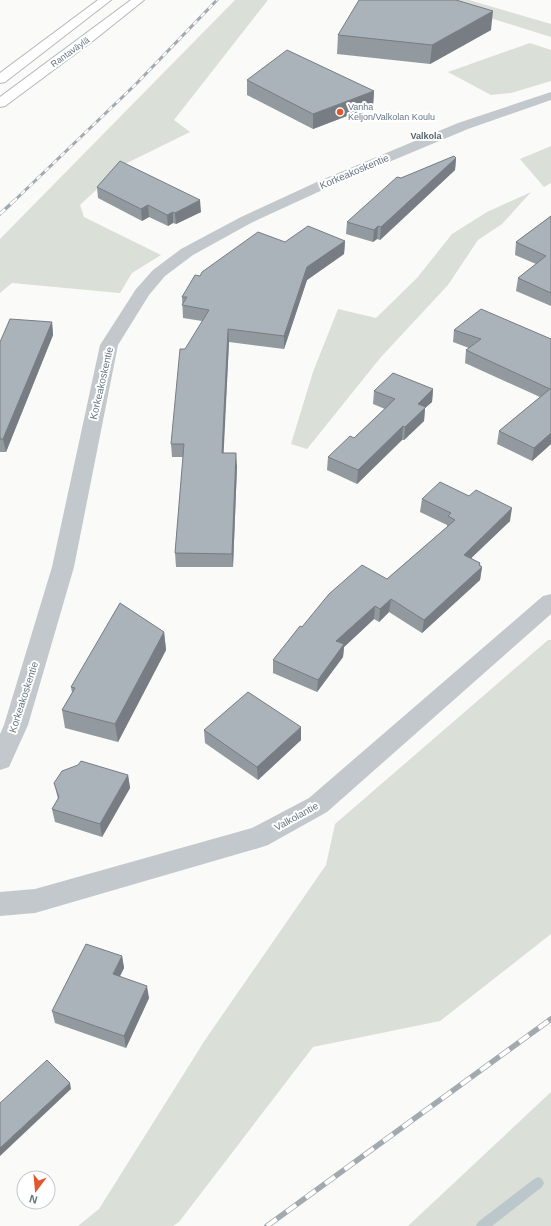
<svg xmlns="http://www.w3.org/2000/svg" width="551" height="1226" font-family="Arial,sans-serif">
<rect width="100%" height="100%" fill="#fafaf8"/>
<g fill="#dadfd7">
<polygon points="235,0 268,0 174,120 190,132 123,165 80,205 84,217 161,255 132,273 120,293 12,283 0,293 0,239"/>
<polygon points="433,0 469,0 551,24 551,37"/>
<polygon points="530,43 551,50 551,81 511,93 491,95 448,72"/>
<polygon points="551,146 551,183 544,187 520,159"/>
<polygon points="531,192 502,224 478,240 448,285 381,357 307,449 291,444 313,372 338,309 376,318 417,278 452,234 487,212"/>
<polygon points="548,640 551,640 551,934 440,1021 313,1047 179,1222 173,1226 78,1226 99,1209 205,1040 326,865 335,824"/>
<polygon points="551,1092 551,1226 408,1226"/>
</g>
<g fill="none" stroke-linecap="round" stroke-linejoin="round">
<polygon fill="#bbc7cb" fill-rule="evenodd" points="538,1177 542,1179 544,1183 542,1187 492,1226 476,1226 478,1222 534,1179"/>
<defs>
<g id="highway">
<polygon points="98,0 111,0 5,82 0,83 0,73"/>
<polygon points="131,0 144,0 94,40 5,106 0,107 0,97"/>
</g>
</defs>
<use href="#highway" stroke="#b4b9bd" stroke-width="2"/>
<g fill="#c3c8cc" fill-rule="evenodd">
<polygon points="551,92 551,100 468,129 329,187 251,223 193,255 165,276 149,295 118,345 74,567 28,725 9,767 0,770 0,734 4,725 52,567 100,345 136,289 153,270 181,249 241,217 319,181 458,123"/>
<polygon points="551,594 551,614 327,812 268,845 259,848 35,913 0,916 0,892 35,889 252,828 309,798 543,596"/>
</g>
<use href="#highway" fill="#fff" fill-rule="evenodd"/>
<defs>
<polyline id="rail-far2" points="13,202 136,84 217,0"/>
<polyline id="rail-far1" points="0,214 14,201"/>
<polyline id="rail" points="267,1226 551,1019"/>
</defs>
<use href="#rail-far2" stroke="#a2aab0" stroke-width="3"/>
<use href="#rail-far1" stroke="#a2aab0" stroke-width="3.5"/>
<use href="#rail" stroke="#a2aab0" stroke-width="5.5"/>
<use href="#rail-far2" stroke="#fff" stroke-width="2" stroke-dasharray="5.5" stroke-linecap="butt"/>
<use href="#rail-far1" stroke="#fff" stroke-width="2.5" stroke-dasharray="7" stroke-linecap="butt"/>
<use href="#rail" stroke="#fff" stroke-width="4" stroke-dasharray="12" stroke-linecap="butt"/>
</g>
<g fill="#929a9f">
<polygon points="491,30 430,64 337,54 338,35"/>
<polygon points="247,80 374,91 373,106 313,129 247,95"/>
<polygon points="456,158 455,170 380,240 377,239 373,242 346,234 347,222 401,178"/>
<polygon points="97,187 201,212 176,224 173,223 168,226 149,217 142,221 98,198"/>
<polygon points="551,216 551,306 516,291 518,278 536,264 515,255 516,242"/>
<polygon points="345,241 344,254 307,280 284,349 229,342 223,453 237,466 233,567 176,567 175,553 183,457 172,457 171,444 202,321 183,318 182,297 200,276 285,242"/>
<polygon points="52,322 53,335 6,452 0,452 0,342"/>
<polygon points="454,330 551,339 551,444 532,461 497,444 499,431 540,397 465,363 466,350 469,348 453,342"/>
<polygon points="433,389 432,402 425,408 424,421 404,440 402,440 357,484 327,470 328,457 354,438 385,409 373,404 374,391"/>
<polygon points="422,499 510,521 471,558 480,563 480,565 482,567 480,580 422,633 389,612 379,622 374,619 344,647 343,657 317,692 273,673 273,660 302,627 387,579 447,527 447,525 420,512"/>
<polygon points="164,632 166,650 118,742 65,728 62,710 72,693 71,687"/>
<polygon points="204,730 301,740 258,780 205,743"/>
<polygon points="128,775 130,788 102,837 55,822 52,809 58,799 54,783"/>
<polygon points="122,956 124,968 120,976 149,998 126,1048 55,1023 52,1011"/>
</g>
<g fill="#777d82">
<polygon points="493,11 491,30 430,64 432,45"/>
<polygon points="374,91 373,106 313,129 313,114"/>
<polygon points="456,158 455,170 380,240 381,227"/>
<polygon points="200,200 201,212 176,224 175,213"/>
<polygon points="148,205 149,217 142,221 141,209"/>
<polygon points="173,212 173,223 168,226 167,215"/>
<polygon points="378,226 377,239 373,242 374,230"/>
<polygon points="345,241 344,254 307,280 284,349 284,336 307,267"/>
<polygon points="52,322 53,335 6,452 3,439"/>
<polygon points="228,329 229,342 223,466 222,453"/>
<polygon points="433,389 432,402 425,408 424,421 404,440 405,427 418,404"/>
<polygon points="403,426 402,440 357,484 358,470"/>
<polygon points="551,433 551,444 532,461 534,448"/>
<polygon points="236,453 237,466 233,567 232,554"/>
<polygon points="512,508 510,521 462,567 464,555"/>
<polygon points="480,563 479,569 482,567 480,580 422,633 424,620"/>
<polygon points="391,599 389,612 379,622 380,609"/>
<polygon points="375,606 374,619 344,647 343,657 317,692 318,680 336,641"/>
<polygon points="164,632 166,650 118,742 115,724"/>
<polygon points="301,727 301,740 258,780 257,767"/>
<polygon points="128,775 130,788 102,837 100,824"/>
<polygon points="122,956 124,968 115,986 113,974"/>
<polygon points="147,986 149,998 126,1048 124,1036"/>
<polygon points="70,1083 71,1089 0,1156 0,1148"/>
</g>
<g fill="#aab3b9" stroke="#777d82">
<polygon points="359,0 456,0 493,11 432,45 338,35"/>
<polygon points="287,50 374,91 313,114 247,80"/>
<polygon points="454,156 456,158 381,227 378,226 374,230 347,222 397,177 401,178"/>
<polygon points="120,161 200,200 175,213 173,212 167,215 148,205 141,209 97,187"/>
<polygon points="551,216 551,293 518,278 546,256 516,242"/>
<polygon points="308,226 345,241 307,267 284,336 228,329 222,453 236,453 232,554 175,553 184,444 171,444 180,349 185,349 209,310 182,305 187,297 182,297 195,275 200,276 202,272 258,232 285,242"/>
<polygon points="481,309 551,339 551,433 534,448 499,431 550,389 466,350 481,339 454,330"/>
<polygon points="10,319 52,322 3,439 0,439 0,342"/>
<polygon points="393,373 433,389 418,404 426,407 405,427 403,426 358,470 328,457 350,436 354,438 395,399 374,391"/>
<polygon points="440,482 469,496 476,490 512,508 464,555 480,563 479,565 482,567 424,620 391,599 380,609 375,606 336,641 344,644 318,680 273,660 300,626 302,627 329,594 362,565 387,579 455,520 448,516 451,513 422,499"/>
<polygon points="120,603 164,632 115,724 62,710 75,688 71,687"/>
<polygon points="248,692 301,727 257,767 204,730"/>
<polygon points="81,761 128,775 100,824 52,809 59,797 54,783 62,771 78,765"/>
<polygon points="86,944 122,956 113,974 147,986 124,1036 52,1011"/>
<polygon points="47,1060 70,1083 0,1148 0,1103"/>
</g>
<circle fill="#e4572e" stroke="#fff" stroke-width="1.5" cx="340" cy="112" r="4"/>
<g text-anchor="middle" stroke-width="4" stroke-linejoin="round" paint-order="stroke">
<g font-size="9" fill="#657683" stroke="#fff">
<text transform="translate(70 52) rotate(-36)" y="3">Rantaväylä</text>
</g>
<g font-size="9" fill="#657683" stroke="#fff" text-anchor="start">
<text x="348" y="110">Vanha<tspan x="348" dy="10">Keljon/Valkolan Koulu</tspan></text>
</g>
<g font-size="9" font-weight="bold" fill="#57646e" stroke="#fff">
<text x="426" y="139">Valkola</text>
</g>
<g font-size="10" fill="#657683" stroke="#fff">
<text transform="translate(354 171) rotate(-23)" y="4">Korkeakoskentie</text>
<text transform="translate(101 383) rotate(-77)" y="4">Korkeakoskentie</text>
<text transform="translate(23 697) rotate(-72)" y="4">Korkeakoskentie</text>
<text transform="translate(296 816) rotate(-29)" y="4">Valkolantie</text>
</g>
</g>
<g transform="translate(36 1190) rotate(196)"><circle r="19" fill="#ffffff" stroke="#c1c8cd"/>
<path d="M0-3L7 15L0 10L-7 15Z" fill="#e4572e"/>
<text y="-6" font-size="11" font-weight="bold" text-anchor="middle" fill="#657683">N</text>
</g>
</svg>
